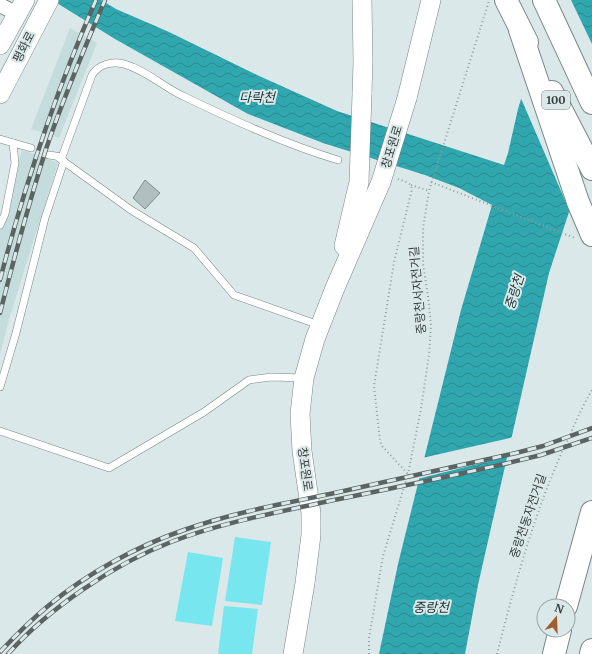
<svg xmlns="http://www.w3.org/2000/svg" width="592" height="654" font-family="Merriweather,'Noto Sans KR',serif">
<defs>
<pattern id="water-waves" width="16" height="10" patternUnits="userSpaceOnUse"><rect width="16" height="10" fill="#30a6ae"/><path d="M0 5q4-4 8 0t8 0" fill="none" stroke="#2a898f"/></pattern>
</defs>
<rect width="100%" height="100%" fill="#dae8e9"/>
<g fill="#c5dcdd">
<polygon points="70,28 97,43 59,138 31,129"/>
<polygon points="22,150 58,163 10,316 0,354 0,229"/>
</g>
<g fill="#78e6ef">
<polygon points="235,537 271,542 262,605 225,601"/>
<polygon points="188,552 223,558 212,626 175,621"/>
<polygon points="224,606 258,609 252,654 218,654"/>
</g>
<polygon fill="url(#water-waves)" points="52,0 101,0 116,9 169,32 257,75 337,111 504,165 508,153 518,109 551,0 592,0 592,112 569,212 549,273 478,585 465,654 379,654 398,564 461,310 492,205 459,188 425,175 323,143 248,114 115,39"/>
<g fill="#dae8e9">
<polygon points="549,0 571,0 592,44 592,121 573,203 567,205 520,96"/>
<polygon points="514,437 510,456 417,479 422,458"/>
</g>
<polygon fill="#b2bfc0" stroke="#808d8e" points="145,180 160,193 145,209 133,198"/>
<g fill="none" stroke-linecap="round" stroke-linejoin="round">
<defs>
<g id="lane">
<polyline points="0,139 31,148"/>
<path d="M49 155 62 157 92 75C99 64 112 61 124 64 146 70 163 87 183 96 233 120 285 144 338 160"/>
<polyline points="59,158 131,210 194,248 234,295 319,325"/>
<polyline points="0,225 5,214 15,163 13,143"/>
<polyline points="0,387 16,333 45,218 64,161"/>
<polyline points="0,431 109,468 204,412 249,380 271,377 304,378"/>
</g>
<polyline id="street" points="0,5 17,14"/>
<g id="secondary">
<polyline points="0,45 25,0"/>
<polyline points="0,94 49,0"/>
<polyline points="362,94 363,61 362,0"/>
<polyline points="407,98 431,0"/>
<polyline points="344,246 359,182"/>
<polyline points="293,654 305,583 311,535 311,513 302,451 300,414 304,378 315,339 335,288 381,182"/>
</g>
<g id="highway">
<polyline points="506,0 527,42"/>
<polyline points="544,0 592,103"/>
<polyline points="520,30 578,202 592,235"/>
<polyline points="552,92 592,169"/>
<polyline points="566,606 592,512"/>
<polyline points="554,654 560,630"/>
<polyline points="591,654 592,650"/>
</g>
</defs>
<use href="#lane" stroke="#798687" stroke-width="8"/>
<use href="#street" stroke="#798687" stroke-width="16"/>
<use href="#secondary" stroke="#798687" stroke-width="20"/>
<use href="#highway" stroke="#798687" stroke-width="24"/>
<g stroke="#939d9e" stroke-width="2" stroke-dasharray="1 3" stroke-linecap="butt">
<path d="M398 179C403 181 411 182 412 189L394 262 374 386 380 441 382 446 408 474"/>
<polyline points="431,182 575,238"/>
<polyline points="411,185 429,191"/>
<polyline points="369,654 369,638 383,556 408,474 421,409 429,355 431,325 428,296 423,264 423,228 429,191 489,1"/>
<path d="M497 654C516 580 536 506 569 437 576 421 583 405 592 390"/>
</g>
<use href="#lane" stroke="#fff" stroke-width="7"/>
<use href="#street" stroke="#fff" stroke-width="14"/>
<use href="#secondary" stroke="#fff" stroke-width="19"/>
<use href="#highway" stroke="#fff" stroke-width="22"/>
<defs>
<g id="rail">
<path d="M0 280C25 184 56 91 96 0"/>
<path d="M0 313C14 258 29 203 46 149 63 99 84 49 105 0"/>
<path d="M0 652C15 636 31 620 48 606 86 574 137 546 184 530 232 513 281 504 330 494 392 480 454 467 516 453L543 446 592 428"/>
<path d="M8 654C48 609 114 564 171 542 223 522 280 512 334 500 390 489 445 477 500 465L541 455 592 438"/>
</g>
</defs>
<use href="#rail" stroke="#5b6363" stroke-width="4.5"/>
<use href="#rail" stroke="#dae8e9" stroke-width="3" stroke-dasharray="9" stroke-linecap="butt"/>
<defs>
<g id="secondary-bridge">
<polyline points="359,182 362,94"/>
<polyline points="381,182 407,98"/>
</g>
</defs>
<use href="#secondary-bridge" stroke="#798687" stroke-width="20" stroke-linecap="butt"/>
<use href="#secondary-bridge" stroke="#fff" stroke-width="19"/>
</g>
<g text-anchor="middle" stroke-width="4" stroke-linejoin="round" paint-order="stroke">
<rect fill="#dae8e9" stroke="#697171" stroke-width="1" x="542" y="91" width="28" height="18" rx="3"/>
<g font-size="11" font-weight="bold" fill="#383e3e">
<text x="556" y="104">100</text>
</g>
<g font-size="12" fill="#383e3e" stroke="#dae8e9">
<text transform="translate(24 47) rotate(-63)" y="4">평화로</text>
<text transform="translate(392 147) rotate(-73)" y="4">창포원로</text>
<text transform="translate(418 290) rotate(-95)" y="4">중랑천서자전거길</text>
<text transform="translate(305 469) rotate(82)" y="4">창포원로</text>
<text transform="translate(528 516) rotate(-71)" y="4">중랑천동자전거길</text>
</g>
<g font-size="13" font-style="italic" fill="#1a3335" stroke="#dae8e9">
<text x="257" y="102">다락천</text>
<text transform="translate(514 292) rotate(-73)" y="5">중랑천</text>
<text x="431" y="612">중랑천</text>
</g>
</g>
<g transform="translate(556 618) rotate(19)"><circle r="19" fill="#dae8e9" stroke="#99a4a5"/>
<path d="M0-3L7 15L0 10L-7 15Z" fill="#a25d2f"/>
<text y="-6" font-size="11" font-weight="bold" text-anchor="middle" fill="#383e3e">N</text>
</g>
</svg>
